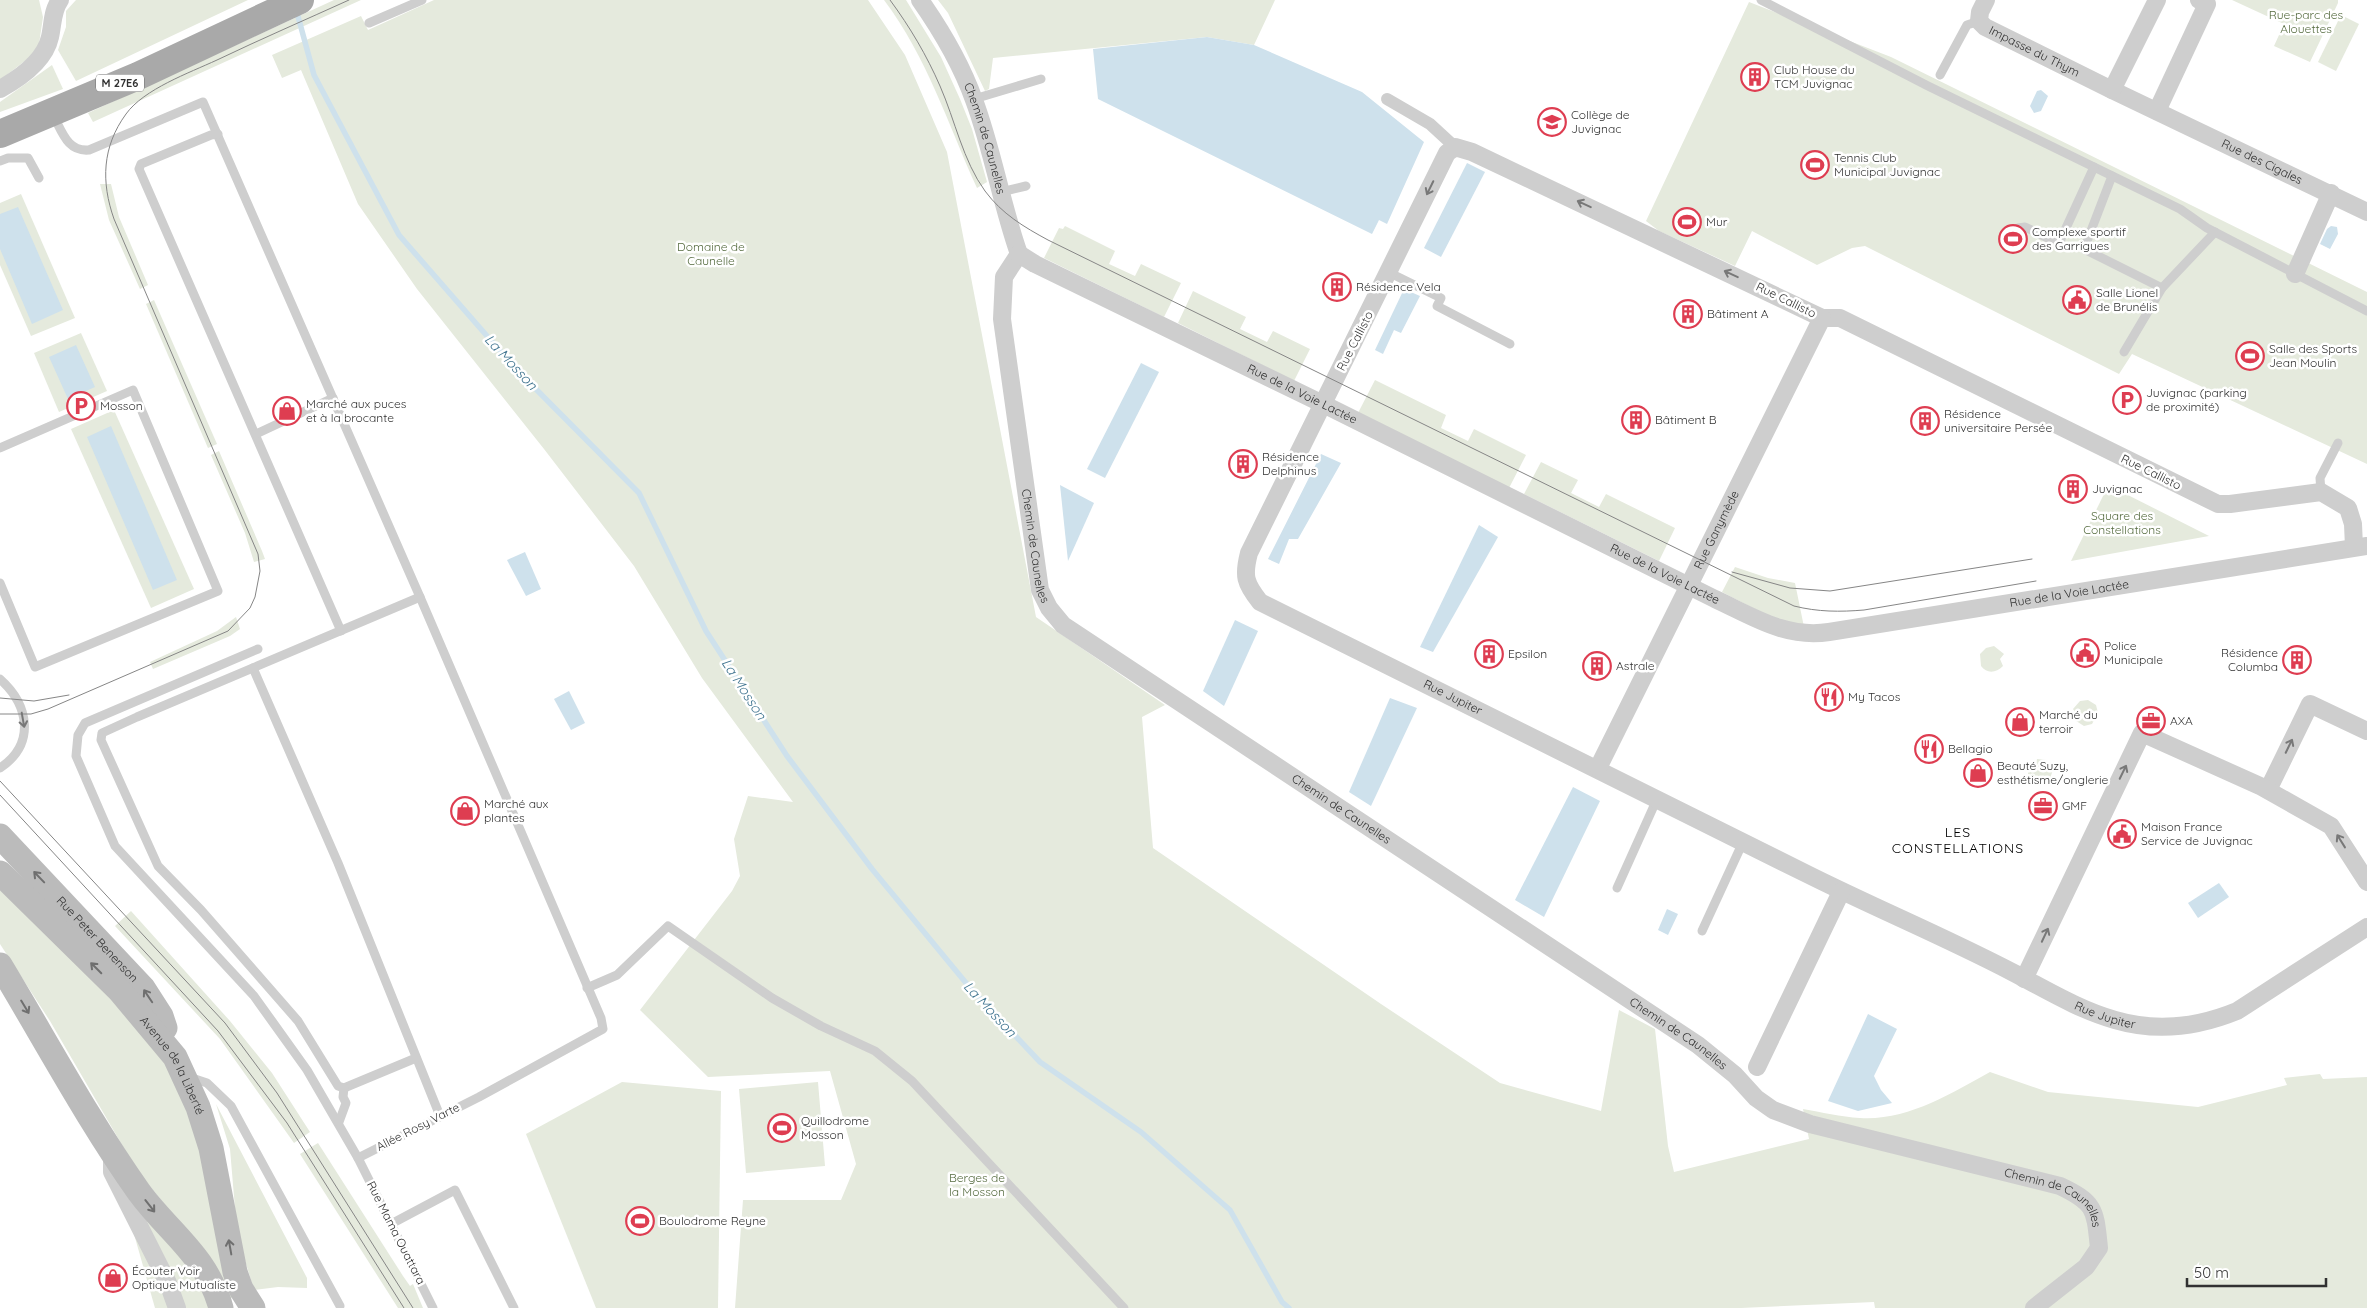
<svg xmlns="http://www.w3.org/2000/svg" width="2367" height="1308" font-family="Quicksand,sans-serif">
<rect width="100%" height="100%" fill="#fff"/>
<g fill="#e5eadd">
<polygon points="0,0 39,0 43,17 38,51 0,80"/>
<polygon points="76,0 248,0 76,81 58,50 66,27 66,11"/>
<polygon points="334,0 361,0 93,122 88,113"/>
<path d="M434 0H868L905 55 947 152 1036 617 1165 705 1142 717 1153 848 1381 1004 1500 1083 1601 1111 1619 1010 1655 1029 1668 1146 1674 1172 1809 1139 1803 1109C1821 1112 1841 1117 1860 1118 1907 1121 1950 1094 1990 1072L2048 1092 2198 1107 2287 1085 2284 1078 2320 1074 2323 1079 2367 1077V1308H1875L1874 1302 1741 1308H735L743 1200H841L856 1164 830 1071 708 1077 640 1010 732 891 740 876 734 839 748 796 793 802 702 678 634 566 544 449 417 289 358 204 301 70 282 78 272 55 361 16 368 30Z"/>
<path d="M884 0H906L941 57 960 99 972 129 987 182 977 188C947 122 928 59 884 0Z"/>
<polygon points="938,0 1275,0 1254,45 1207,37 993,58 989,89 985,91 948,13"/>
<polygon points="2232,0 2338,0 2338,3 2310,62 2274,46 2284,24"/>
<polygon points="1749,2 1891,57 2367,292 2367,464 2132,354 2119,374 1865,246 1852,248 1817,265 1752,231 1735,266 1659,231 1646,221"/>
<polygon points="2341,15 2359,24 2336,71 2318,62"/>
<polygon points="52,65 63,89 0,112 0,102"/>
<polygon points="100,184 111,184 119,217 148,285 140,289 109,220"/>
<polygon points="21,194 75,318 31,336 0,265 0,203"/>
<polygon points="1065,226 1115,251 1109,264 1135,276 1141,264 1181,283 1164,317 1044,258 1059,228 1063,229"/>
<polygon points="1193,291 1246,317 1240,329 1267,342 1273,331 1310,349 1294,381 1178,323"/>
<polygon points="154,300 217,444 208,448 146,304"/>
<polygon points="81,333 107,391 59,412 34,353"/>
<polygon points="1375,380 1446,415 1441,428 1468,441 1474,429 1526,455 1509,488 1358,413"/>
<polygon points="114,410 194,589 151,608 71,429"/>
<polygon points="219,451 262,551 265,559 254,562 245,533 211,455"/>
<polygon points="1541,462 1578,480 1571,493 1599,507 1606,494 1675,528 1659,561 1524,494"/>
<polygon points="2110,486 2209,536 2071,561 2107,488"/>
<polygon points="1735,567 1768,578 1795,583 1804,627 1768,616 1722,592"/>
<polygon points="236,617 240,629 230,636 153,669 150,662 217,631"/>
<path d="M1994 646 2004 654 2000 659 2003 666C1996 673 1987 674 1981 666L1980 654 1986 648Z"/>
<polygon points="2088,700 2096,705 2098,713 2092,724 2084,726 2073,719 2076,714 2073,709 2080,701"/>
<polygon points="2037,759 2046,760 2053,770 2049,781 2041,785 2033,782 2028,776 2028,767 2036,765"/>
<polygon points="0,890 97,983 165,1062 190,1110 234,1297 227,1300 191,1237 136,1169 50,1021 0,944"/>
<polygon points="131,911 230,1021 272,1073 310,1132 294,1143 220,1039 115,926"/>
<polygon points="622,1082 721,1091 718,1308 596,1308 526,1134"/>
<polygon points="818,1082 825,1166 746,1173 739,1089"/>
<polygon points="216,1104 307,1278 307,1288 278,1287 254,1290 243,1254 236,1220 230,1149"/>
<polygon points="318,1143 403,1276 410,1286 413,1284 423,1308 398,1308 300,1154"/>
<polygon points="137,1204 185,1259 211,1308 182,1308"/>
<polygon points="132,1227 171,1308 155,1308"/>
</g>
<g fill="#cee1ec">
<polygon points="1207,37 1254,45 1362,92 1424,142 1387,224 1379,220 1372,234 1098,99 1093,49"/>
<polygon points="2041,90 2048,96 2041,111 2034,113 2030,106 2037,91"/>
<polygon points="1467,163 1485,172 1441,257 1424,248"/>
<polygon points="18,207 63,310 32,324 0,249 0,214"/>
<polygon points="2331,226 2337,227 2338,234 2330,249 2320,244 2327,229"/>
<polygon points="1404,289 1420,296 1401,333 1394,330 1383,354 1375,350"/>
<polygon points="76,345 95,387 68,399 49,357"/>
<polygon points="1141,363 1159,372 1105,478 1087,469"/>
<polygon points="111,426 177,580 153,590 87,437"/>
<polygon points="1321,454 1341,463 1298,539 1289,539 1279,564 1268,559"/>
<polygon points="1060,485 1094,503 1068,561"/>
<polygon points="1479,525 1498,537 1433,652 1420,647"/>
<polygon points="525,552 541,589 526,596 507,560"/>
<polygon points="1235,620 1258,631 1224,706 1203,691"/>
<polygon points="569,691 585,723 571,730 554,699"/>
<polygon points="1390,698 1417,708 1371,806 1349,792"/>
<polygon points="1573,787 1600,801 1544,917 1515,900"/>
<polygon points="2219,883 2229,897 2198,918 2188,903"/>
<polygon points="1667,909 1678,914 1668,935 1658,930"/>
<polygon points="1868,1014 1897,1029 1874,1076 1881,1090 1892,1103 1858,1111 1828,1101"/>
</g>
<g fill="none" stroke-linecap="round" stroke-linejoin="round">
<polyline stroke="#cee1ec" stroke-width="5.5" points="296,9 314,75 399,235 514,367 639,493 706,631 787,756 872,869 971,989 1040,1062 1141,1132 1230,1210 1282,1302 1289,1308"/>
<g stroke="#cecece" stroke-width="9">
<polyline points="1761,0 1928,86 2180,209 2207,228 2367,311"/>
<polyline points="369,23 422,0"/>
<polyline points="1940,75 1967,25 1979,21"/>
<polyline points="974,99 1041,79"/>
<path d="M53 115C62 131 67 152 89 150L203 102 420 597 601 1018 603 1029 479 1097 358 1158"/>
<polyline points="218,134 211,135 141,164 139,169 341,631"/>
<polyline points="0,161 8,158 28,158 39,178"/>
<polyline points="2112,176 2084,249 2162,288"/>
<polyline points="1001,192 1026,186"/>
<polyline points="2010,242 2018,228 2025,227 2058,243 2060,241 2094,167"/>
<polyline points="1390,273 1441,298 1437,306 1510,344"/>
<polyline points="2124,352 2162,288 2215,232"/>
<polyline points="256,434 333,398"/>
<polyline points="0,448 133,390 218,591 35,667 0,583"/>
<polyline points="2321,492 2320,478 2338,443"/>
<polyline points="258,649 85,723 78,735 76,756 115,846 254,996 307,1070 358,1158 433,1308"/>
<polyline points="253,668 338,863 440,1116"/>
<path d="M0 679C29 705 36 744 0 768"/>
<polyline points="1617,888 1657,799"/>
<polyline points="1702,931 1743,842"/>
<polyline points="587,988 617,975 668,926 772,998 821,1026 875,1051 912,1081 1124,1308"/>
<polyline points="416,1058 344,1088 338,1086 298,1021 201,910 158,866 101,740 102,733 137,717 420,597"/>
<polyline points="189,1077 207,1083 231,1106 340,1306"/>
<polyline points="339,1122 346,1103 343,1097 344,1088"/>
<polyline points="391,1224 455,1190 514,1308"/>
</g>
<polyline stroke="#cecece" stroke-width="12" points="1387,99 1430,124 1455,147"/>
<g stroke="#cecece" stroke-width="18">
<path id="s1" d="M920 0C941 30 962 66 974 100 993 151 1001 203 1019 254"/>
<path id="s2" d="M1986 0 1980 12 1979 21 1985 27 2112 90 2367 212"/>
<path d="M0 89C20 78 45 60 50 37 53 24 52 11 60 0"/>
<polyline points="2112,90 2157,0"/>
<polyline points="2157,111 2207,4 2199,0"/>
<path id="s3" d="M1019 254 1004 277 1002 319 1040 590 1049 608 1063 625 1698 1045 1735 1075 1756 1098 1773 1110 1810 1124 2060 1186C2096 1203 2095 1210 2099 1248L2086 1267 2034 1308"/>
<path id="s4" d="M1019 254 1035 264 1323 404 1715 599C1752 616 1786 639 1829 632L2367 546"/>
<polyline points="2295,274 2331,193"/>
<path id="s5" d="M2354 547 2353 524 2348 508 2321 492 2230 504H2218L1840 318H1822L1472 152 1455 147 1447 153C1382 287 1314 419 1249 553 1243 576 1245 583 1260 602 1442 692 1625 782 1807 874 1875 908 1945 937 2012 972 2045 989 2079 1010 2115 1020 2156 1032 2198 1027 2237 1011L2367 927"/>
<path id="s6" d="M1598 768 1822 318"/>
<polyline points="2268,790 2310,704 2367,731"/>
<polyline points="2024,979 2142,733 2260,786 2331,826 2367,882"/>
<polyline points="1757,1067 1841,892"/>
<polyline points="112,1159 112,1172 168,1283 177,1308"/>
</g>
<g stroke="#bbb" stroke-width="25">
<path id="s7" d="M0 836 143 988 161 1016 165 1028"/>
<path id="s8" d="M0 873 119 990 175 1057 198 1107 211 1148 235 1272 241 1289 253 1308"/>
<path d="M0 965C46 1041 88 1120 139 1192 169 1233 207 1256 221 1308"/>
</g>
<polyline stroke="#a9a9a9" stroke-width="28" points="0,134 138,76 300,0"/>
<g stroke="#868686" stroke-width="1">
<path d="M890 0C910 27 927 56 940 86 955 120 963 161 985 191 1002 214 1024 227 1048 240L1794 606C1818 612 1840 612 1864 610L2036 581"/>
<polyline points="1732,572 1790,588 1830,591 2032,559"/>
<polyline points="0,698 34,701 69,695"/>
<path d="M0 714H31L48 709 228 631 250 608 255 597 260 571 258 554 114 219C101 182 102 147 126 114 144 89 189 73 217 60 261 39 305 20 349 0"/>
<polyline points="0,781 225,1023 277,1093 413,1308"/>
<polyline points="0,795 218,1031 287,1123 404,1308"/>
</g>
</g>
<defs><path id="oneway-shaft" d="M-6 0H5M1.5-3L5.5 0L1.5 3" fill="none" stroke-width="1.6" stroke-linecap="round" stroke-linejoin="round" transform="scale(1.25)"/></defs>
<g stroke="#787878">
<use href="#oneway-shaft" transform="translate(1430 188) rotate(116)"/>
<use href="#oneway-shaft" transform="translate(1584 204) rotate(-155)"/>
<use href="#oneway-shaft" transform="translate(1731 274) rotate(-155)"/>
<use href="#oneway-shaft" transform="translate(23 720) rotate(80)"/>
<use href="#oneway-shaft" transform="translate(2289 746) rotate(-64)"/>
<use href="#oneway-shaft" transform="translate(2123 772) rotate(-64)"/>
<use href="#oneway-shaft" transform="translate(2341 841) rotate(-122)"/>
<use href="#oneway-shaft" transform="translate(2045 935) rotate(-65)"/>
</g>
<g stroke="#6f6f6f">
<use href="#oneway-shaft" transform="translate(39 877) rotate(-134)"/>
<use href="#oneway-shaft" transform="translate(96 968) rotate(-135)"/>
<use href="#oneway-shaft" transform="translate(148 996) rotate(-124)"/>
<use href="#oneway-shaft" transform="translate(25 1007) rotate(59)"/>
<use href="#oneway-shaft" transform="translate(150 1206) rotate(52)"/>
<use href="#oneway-shaft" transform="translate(230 1247) rotate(-100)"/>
</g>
<defs>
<symbol id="building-ring" viewBox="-11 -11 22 22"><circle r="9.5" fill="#fff" stroke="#de3d51" stroke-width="1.5"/><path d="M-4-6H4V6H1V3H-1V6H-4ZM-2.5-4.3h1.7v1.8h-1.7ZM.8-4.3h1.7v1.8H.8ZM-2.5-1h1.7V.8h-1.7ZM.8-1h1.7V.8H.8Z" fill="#de3d51"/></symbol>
<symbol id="school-ring" viewBox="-11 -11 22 22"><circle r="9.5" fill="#fff" stroke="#de3d51" stroke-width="1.5"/><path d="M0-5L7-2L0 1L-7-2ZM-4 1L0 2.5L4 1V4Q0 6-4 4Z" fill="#de3d51"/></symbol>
<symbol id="stadium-ring" viewBox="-11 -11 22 22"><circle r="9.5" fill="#fff" stroke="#de3d51" stroke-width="1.5"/><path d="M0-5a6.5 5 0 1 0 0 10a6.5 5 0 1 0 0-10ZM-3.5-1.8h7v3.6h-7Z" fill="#de3d51"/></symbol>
<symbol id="civic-ring" viewBox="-11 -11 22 22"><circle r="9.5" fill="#fff" stroke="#de3d51" stroke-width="1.5"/><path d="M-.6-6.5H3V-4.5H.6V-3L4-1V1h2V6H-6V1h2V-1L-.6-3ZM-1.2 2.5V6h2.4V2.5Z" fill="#de3d51"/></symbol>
<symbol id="parking-ring" viewBox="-11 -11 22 22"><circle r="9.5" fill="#fff" stroke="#de3d51" stroke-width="1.5"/><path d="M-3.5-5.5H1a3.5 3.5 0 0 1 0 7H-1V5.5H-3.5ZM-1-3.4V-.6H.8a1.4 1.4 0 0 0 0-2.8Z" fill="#de3d51"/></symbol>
<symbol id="shop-ring" viewBox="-11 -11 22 22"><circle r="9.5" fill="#fff" stroke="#de3d51" stroke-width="1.5"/><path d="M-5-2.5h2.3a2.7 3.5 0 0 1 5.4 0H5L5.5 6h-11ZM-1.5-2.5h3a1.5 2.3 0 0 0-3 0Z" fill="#de3d51"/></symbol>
<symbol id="restaurant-ring" viewBox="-11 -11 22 22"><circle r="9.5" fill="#fff" stroke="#de3d51" stroke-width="1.5"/><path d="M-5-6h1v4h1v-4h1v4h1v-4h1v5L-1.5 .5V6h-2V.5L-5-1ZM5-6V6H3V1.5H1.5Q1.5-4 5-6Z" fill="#de3d51"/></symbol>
<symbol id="office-ring" viewBox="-11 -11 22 22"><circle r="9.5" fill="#fff" stroke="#de3d51" stroke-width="1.5"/><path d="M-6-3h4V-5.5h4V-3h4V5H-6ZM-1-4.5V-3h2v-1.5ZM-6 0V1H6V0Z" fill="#de3d51"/></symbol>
</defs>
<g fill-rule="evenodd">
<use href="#building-ring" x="1739" y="61" width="32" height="32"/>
<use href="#school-ring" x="1536" y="106" width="32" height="32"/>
<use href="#stadium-ring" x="1799" y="149" width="32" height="32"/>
<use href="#stadium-ring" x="1671" y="206" width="32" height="32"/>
<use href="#stadium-ring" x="1997" y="223" width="32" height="32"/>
<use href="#building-ring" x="1321" y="271" width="32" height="32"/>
<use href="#civic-ring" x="2061" y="284" width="32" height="32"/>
<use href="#building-ring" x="1672" y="298" width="32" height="32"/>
<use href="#stadium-ring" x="2234" y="340" width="32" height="32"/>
<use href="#parking-ring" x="2111" y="384" width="32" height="32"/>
<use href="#parking-ring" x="65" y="390" width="32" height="32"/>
<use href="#shop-ring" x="271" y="395" width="32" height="32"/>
<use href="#building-ring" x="1620" y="404" width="32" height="32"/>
<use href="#building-ring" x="1909" y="405" width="32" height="32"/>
<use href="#building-ring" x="1227" y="448" width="32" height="32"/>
<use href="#building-ring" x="2057" y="473" width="32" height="32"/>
<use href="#civic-ring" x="2069" y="637" width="32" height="32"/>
<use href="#building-ring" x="1473" y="638" width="32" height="32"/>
<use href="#building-ring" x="2281" y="644" width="32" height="32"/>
<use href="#building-ring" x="1581" y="650" width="32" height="32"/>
<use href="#restaurant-ring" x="1813" y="681" width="32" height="32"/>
<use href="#office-ring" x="2135" y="705" width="32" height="32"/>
<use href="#shop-ring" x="2004" y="706" width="32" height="32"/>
<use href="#restaurant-ring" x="1913" y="733" width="32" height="32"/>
<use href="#shop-ring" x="1962" y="757" width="32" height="32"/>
<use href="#office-ring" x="2027" y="790" width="32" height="32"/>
<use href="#shop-ring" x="449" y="795" width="32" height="32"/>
<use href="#civic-ring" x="2106" y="818" width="32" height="32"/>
<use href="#stadium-ring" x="766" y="1112" width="32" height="32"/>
<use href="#stadium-ring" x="624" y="1205" width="32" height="32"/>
<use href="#shop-ring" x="97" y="1262" width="32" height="32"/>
</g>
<g text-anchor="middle" stroke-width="5" stroke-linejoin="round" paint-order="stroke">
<rect fill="#fff" stroke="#6f6f6f" stroke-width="1" x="96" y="74.5" width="48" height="17" rx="4"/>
<g font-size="11" font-weight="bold" fill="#313131">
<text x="120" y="87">M 27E6</text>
</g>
<g font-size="12" fill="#566c40" stroke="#fff">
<text x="2306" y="19">Rue-parc des<tspan x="2306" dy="14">Alouettes</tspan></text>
<text x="711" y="251">Domaine de<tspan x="711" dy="14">Caunelle</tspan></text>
<text x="2122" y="520">Square des<tspan x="2122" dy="14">Constellations</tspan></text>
<text x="977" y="1182">Berges de<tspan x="977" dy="14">la Mosson</tspan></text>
</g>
<g font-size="12" fill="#313131" stroke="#fff">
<text dy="4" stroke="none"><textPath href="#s2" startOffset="86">Impasse du Thym</textPath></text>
<text dy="4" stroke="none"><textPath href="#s1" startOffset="154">Chemin de Caunelles</textPath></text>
<text dy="4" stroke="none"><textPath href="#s2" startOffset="339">Rue des Cigales</textPath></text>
<text transform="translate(1786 300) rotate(26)" y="4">Rue Callisto</text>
<text transform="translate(1355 341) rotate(-63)" y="4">Rue Callisto</text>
<text dy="4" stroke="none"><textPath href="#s4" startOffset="316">Rue de la Voie Lactée</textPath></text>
<text transform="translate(2151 472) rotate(26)" y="4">Rue Callisto</text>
<text dy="4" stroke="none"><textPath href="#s6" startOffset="266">Rue Ganymède</textPath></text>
<text dy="4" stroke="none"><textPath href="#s3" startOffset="299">Chemin de Caunelles</textPath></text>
<text dy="4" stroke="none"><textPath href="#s4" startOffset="721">Rue de la Voie Lactée</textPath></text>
<text dy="4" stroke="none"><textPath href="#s4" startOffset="1141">Rue de la Voie Lactée</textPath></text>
<text dy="4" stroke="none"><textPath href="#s5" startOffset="1744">Rue Jupiter</textPath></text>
<text dy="4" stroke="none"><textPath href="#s3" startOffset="719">Chemin de Caunelles</textPath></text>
<text dy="4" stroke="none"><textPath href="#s7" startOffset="142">Rue Peter Benenson</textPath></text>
<text dy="4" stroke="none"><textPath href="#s5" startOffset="2470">Rue Jupiter</textPath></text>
<text dy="4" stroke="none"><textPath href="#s3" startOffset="1124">Chemin de Caunelles</textPath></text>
<text dy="4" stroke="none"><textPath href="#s8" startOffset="260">Avenue de la Liberté</textPath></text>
<text transform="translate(418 1127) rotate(-27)" y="4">Allée Rosy Varte</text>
<text dy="4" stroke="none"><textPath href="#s3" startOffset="1544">Chemin de Caunelles</textPath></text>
<text transform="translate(396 1233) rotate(63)" y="4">Rue Mama Ouattara</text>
</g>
<g font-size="12" fill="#313131" stroke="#fff" text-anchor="start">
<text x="1774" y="74">Club House du<tspan x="1774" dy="14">TCM Juvignac</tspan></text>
<text x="1571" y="119">Collège de<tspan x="1571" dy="14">Juvignac</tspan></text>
<text x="1834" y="162">Tennis Club<tspan x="1834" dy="14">Municipal Juvignac</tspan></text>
<text x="1706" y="226">Mur</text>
<text x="2032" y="236">Complexe sportif<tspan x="2032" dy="14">des Garrigues</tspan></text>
<text x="1356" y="291">Résidence Vela</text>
<text x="2096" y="297">Salle Lionel<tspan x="2096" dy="14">de Brunélis</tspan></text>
<text x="1707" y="318">Bâtiment A</text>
<text x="2269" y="353">Salle des Sports<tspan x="2269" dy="14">Jean Moulin</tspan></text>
<text x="2146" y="397">Juvignac (parking<tspan x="2146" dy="14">de proximité)</tspan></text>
<text x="306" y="408">Marché aux puces<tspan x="306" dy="14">et à la brocante</tspan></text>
<text x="100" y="410">Mosson</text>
<text x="1944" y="418">Résidence<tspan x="1944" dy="14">universitaire Persée</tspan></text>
<text x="1655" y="424">Bâtiment B</text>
<text x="1262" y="461">Résidence<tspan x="1262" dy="14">Delphinus</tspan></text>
<text x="2092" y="493">Juvignac</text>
<text x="2104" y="650">Police<tspan x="2104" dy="14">Municipale</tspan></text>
<text x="2278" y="657" text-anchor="end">Résidence<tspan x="2278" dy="14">Columba</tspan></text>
<text x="1508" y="658">Epsilon</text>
<text x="1616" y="670">Astrale</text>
<text x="1848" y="701">My Tacos</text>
<text x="2039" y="719">Marché du<tspan x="2039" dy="14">terroir</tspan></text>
<text x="2170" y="725">AXA</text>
<text x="1948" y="753">Bellagio</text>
<text x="1997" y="770">Beauté Suzy,<tspan x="1997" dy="14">esthétisme/onglerie</tspan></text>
<text x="484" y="808">Marché aux<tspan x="484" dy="14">plantes</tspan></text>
<text x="2062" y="810">GMF</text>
<text x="2141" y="831">Maison France<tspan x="2141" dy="14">Service de Juvignac</tspan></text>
<text x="801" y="1125">Quillodrome<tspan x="801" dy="14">Mosson</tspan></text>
<text x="659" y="1225">Boulodrome Reyne</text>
<text x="132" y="1275">Écouter Voir<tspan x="132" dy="14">Optique Mutualiste</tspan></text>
</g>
<g font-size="14" font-style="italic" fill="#427691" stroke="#fff">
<text transform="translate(511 362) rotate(47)" y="5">La Mosson</text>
<text transform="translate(744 689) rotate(57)" y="5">La Mosson</text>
<text transform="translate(990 1009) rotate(47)" y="5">La Mosson</text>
</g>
<g font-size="14" letter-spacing="1" fill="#000" stroke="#fff">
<text x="1958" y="837">LES<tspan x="1958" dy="16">CONSTELLATIONS</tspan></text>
</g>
</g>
<path d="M2187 1278v8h139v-8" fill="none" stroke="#313131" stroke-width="2.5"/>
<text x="2194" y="1278" font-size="15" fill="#313131" stroke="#ffffff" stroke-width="4" paint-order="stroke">50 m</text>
</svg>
